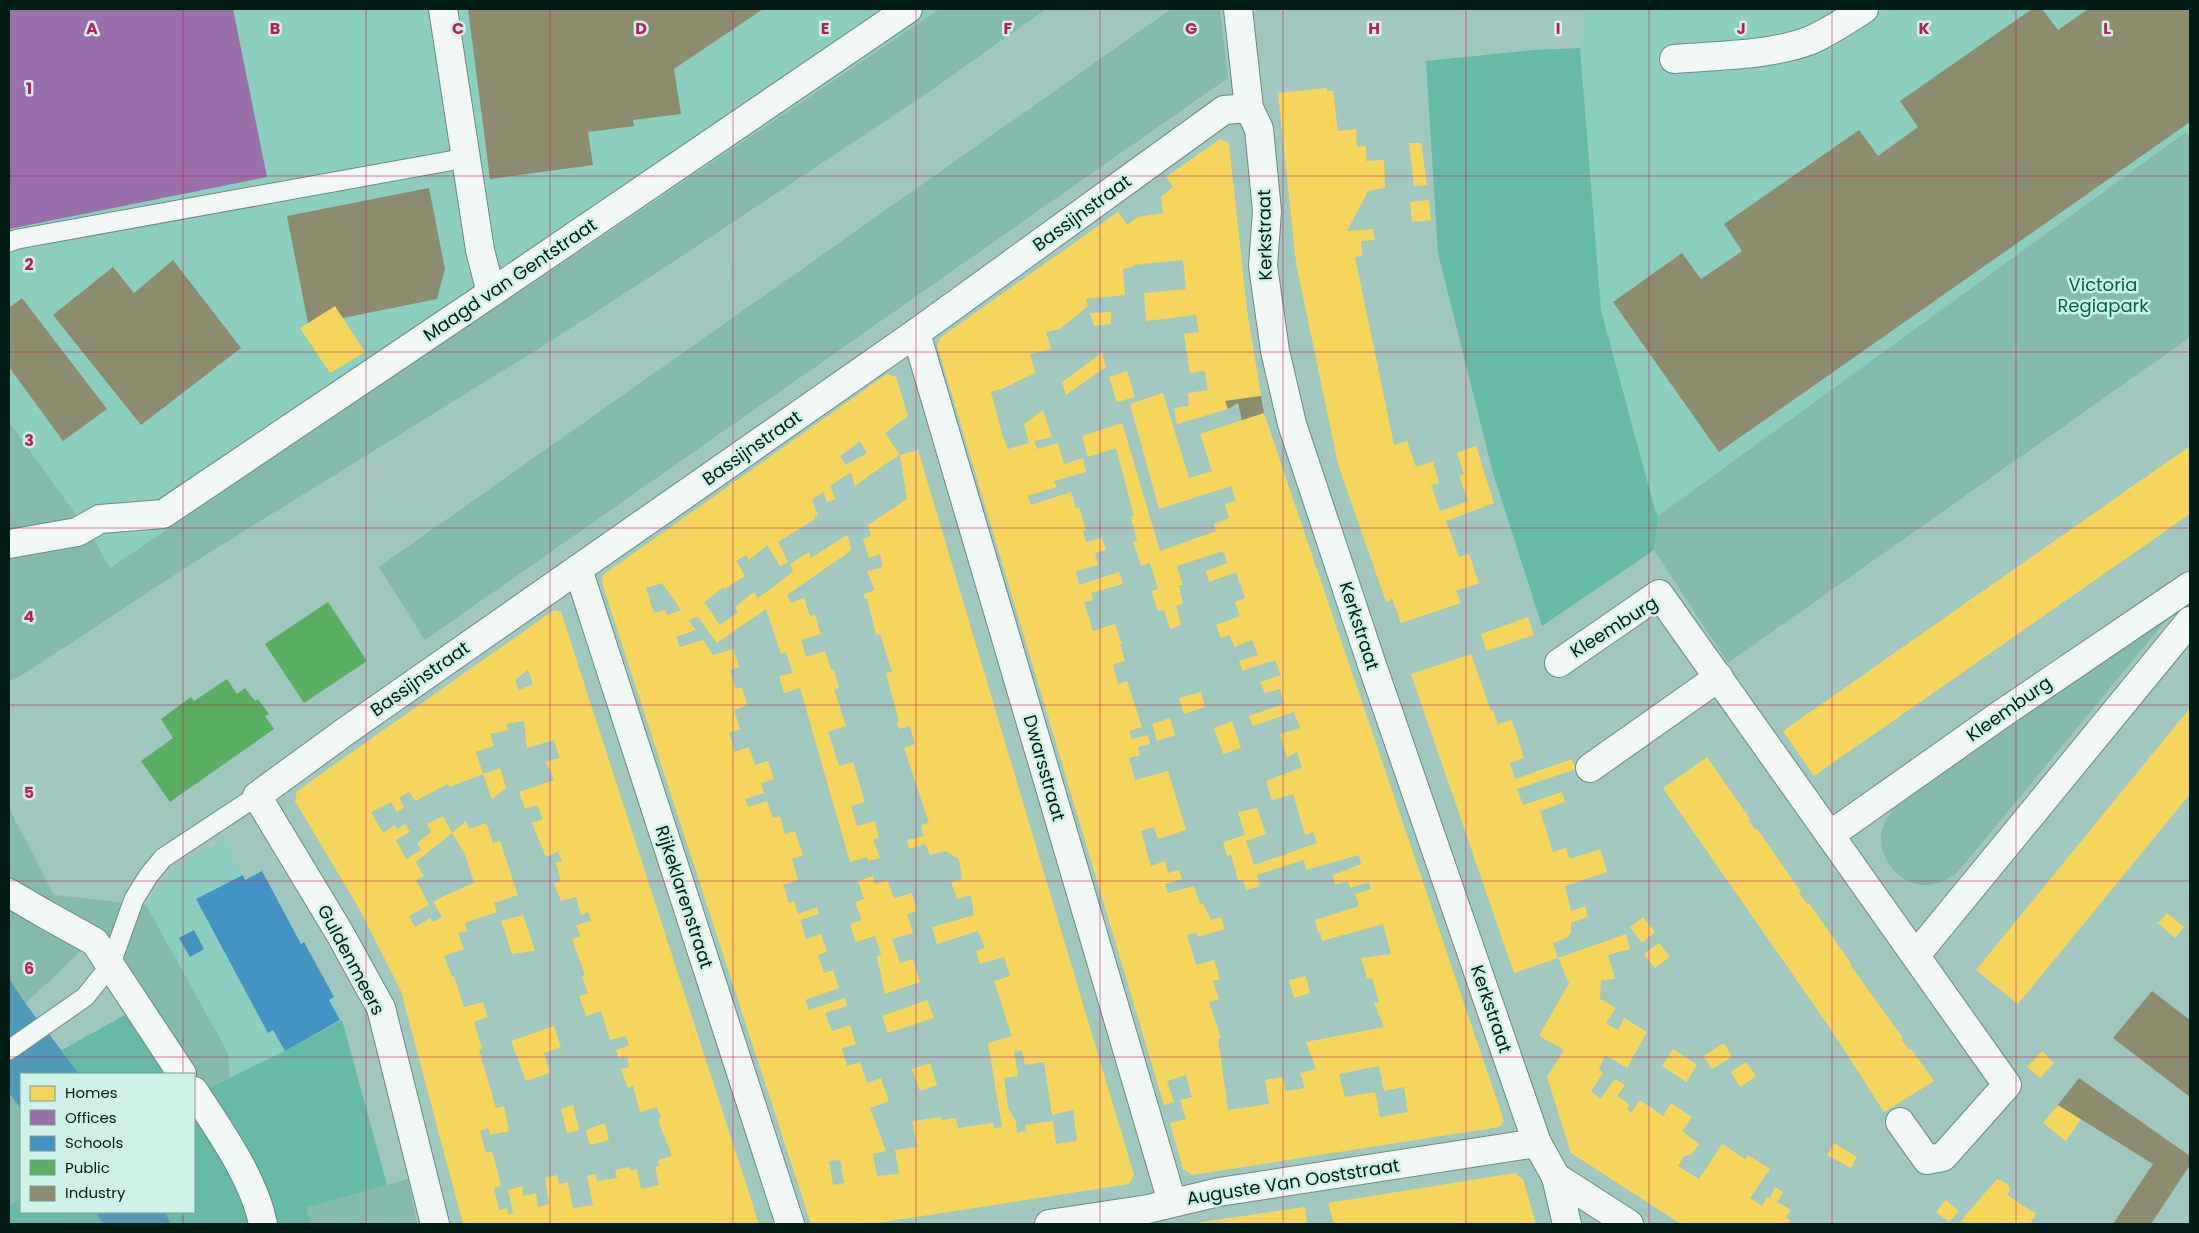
<svg xmlns="http://www.w3.org/2000/svg" width="2199" height="1233" font-family="Poppins,sans-serif">
<rect width="100%" height="100%" fill="#a0c8be"/>
<g fill="#8dcfbe">
<polygon points="9,9 940,9 110,568 95,541 9,422"/>
<polygon points="1588,9 2190,9 2190,137 2186,132 1658,516 1655,510 1621,391 1601,310 1580,48"/>
<polygon points="225,840 245,880 262,871 301,943 304,942 334,997 342,1020 387,1185 290,1213 228,1053 146,905 175,868"/>
</g>
<g fill="#84bbad">
<polygon points="940,9 1046,9 929,92 676,260 554,339 196,561 22,675 9,682 9,422 95,541 110,568"/>
<polygon points="1171,9 1220,9 1228,78 425,640 379,567"/>
<polygon points="2186,132 2190,137 2190,339 2189,338 1728,663 1654,550 1658,516"/>
<path d="M2172 613 1957 873C1949 878 1940 884 1929 885 1903 887 1879 862 1881 835 1882 825 1888 816 1894 808Z"/>
<polygon points="9,808 54,895 146,905 228,1053 230,1077 194,1095 86,946 25,1004 9,978"/>
<polygon points="9,1093 21,1109 21,1198 9,1206"/>
<polygon points="408,1179 417,1224 310,1224 306,1208"/>
</g>
<g fill="#68baa8">
<polygon points="1580,48 1601,310 1655,510 1658,516 1654,550 1542,626 1493,473 1438,253 1426,61 1534,50"/>
<polygon points="130,1012 167,1074 79,1074 62,1050"/>
<polygon points="342,1020 387,1185 306,1208 310,1224 171,1224 165,1212 194,1212 194,1095 285,1051"/>
<polygon points="21,1198 21,1212 95,1212 103,1224 9,1224 9,1206"/>
</g>
<g fill="#4f9ab8">
<path d="M9 978C29 1012 56 1041 79 1074H21V1109L9 1093Z"/>
<polygon points="95,1212 165,1212 171,1224 103,1224"/>
</g>
<g fill="#f6d55c" fill-rule="evenodd">
<polygon points="1327,88 1327,91 1333,91 1338,131 1356,129 1357,147 1366,146 1366,161 1384,160 1385,188 1368,191 1347,231 1373,229 1375,240 1361,241 1362,256 1355,257 1394,445 1407,441 1416,467 1433,461 1439,483 1431,485 1440,511 1468,501 1459,476 1464,474 1457,453 1476,446 1494,503 1446,521 1459,557 1469,554 1479,583 1456,591 1461,603 1401,623 1392,599 1386,602 1338,464 1296,263 1278,93"/>
<path d="M1220 139 1229 143 1247 310 1261 396 1225 401 1228 409 1177 424 1174 408 1189 406 1188 393 1208 390 1205 371 1190 373 1184 334 1199 332 1196 315 1146 321 1144 293 1186 289 1183 260 1133 265V267L1123 269 1125 295 1086 299 1088 306 1060 329 1046 332 1051 349 1030 354 1035 373 1000 390 999 389 991 392 1002 434 1008 449 1029 443 1024 424 1043 410 1052 437 1034 441 1037 449 1058 443 1064 464 1083 458 1086 472 1054 481 1057 487 1028 496 1031 505 1071 492 1076 508 1079 507 1086 530 1083 531 1086 542 1102 538 1106 550 1095 553 1098 565 1076 571 1079 585 1119 572 1123 584 1091 593 1093 600 1084 602 1093 631 1115 624 1122 644H1120L1125 661 1113 665 1118 684 1127 681 1142 727 1129 731 1132 739 1148 735 1150 744 1138 747 1140 755 1129 758 1135 780 1168 771 1186 830 1158 839 1154 827 1141 831 1151 866 1165 861 1168 873 1179 870 1182 879 1165 884 1168 893 1194 886 1200 904 1203 903 1211 920 1221 917 1225 929 1198 937 1196 932 1187 935 1196 965 1214 960 1220 979 1213 981 1219 999 1209 1002 1221 1038 1218 1039 1228 1110 1269 1104 1265 1080 1283 1077 1285 1091 1305 1088 1300 1073 1316 1069 1306 1042 1384 1027 1374 1003 1379 1002 1372 978 1367 979 1361 958 1391 954 1383 924 1322 941 1320 932 1318 933 1315 920 1359 906 1355 894 1371 889 1369 882 1351 888 1347 881 1335 885 1333 875 1361 864 1359 855 1306 870 1304 860 1257 875 1260 886 1246 890 1243 880H1238L1231 855 1227 856 1223 842 1245 835 1238 812 1257 808 1266 834 1246 841 1254 865 1317 843 1313 832 1305 835 1293 794 1272 800 1266 781 1302 767 1297 752 1287 758 1280 734 1300 728 1294 712 1253 726 1249 716 1284 704 1280 689 1265 693 1260 682 1281 675 1275 660 1242 671 1239 661 1258 655 1252 640 1234 647 1230 635 1221 638 1216 625 1240 616 1235 602 1245 598 1236 572 1209 582 1206 571 1227 563 1223 551 1177 566 1183 585H1179L1183 604 1176 606 1181 625 1170 629 1164 610 1158 611 1151 591 1158 589 1150 563 1141 566 1133 541H1137L1131 517 1134 516 1116 448 1088 457 1082 436 1122 423 1160 551 1216 531 1214 524 1229 518 1225 504 1236 501 1231 486 1159 509 1130 404 1163 393 1189 478 1212 471 1200 434 1264 413 1504 1121 1499 1127 1192 1175 1183 1169 1170 1123 1186 1119 1180 1100 1192 1097 1186 1075 1167 1081 1174 1102 1164 1105 937 345 941 337 1118 212 1127 225 1138 217 1163 213 1161 197 1173 187 1166 177ZM1379 1066 1384 1091 1404 1087 1408 1112 1380 1117 1375 1092 1345 1097 1339 1074Z"/>
<polygon points="1409,143 1421,143 1427,185 1414,186"/>
<polygon points="1429,200 1431,220 1412,222 1410,202"/>
<polygon points="335,306 365,352 330,373 300,328"/>
<polygon points="1111,312 1111,324 1094,326 1090,313"/>
<polygon points="1102,353 1106,367 1066,395 1062,382"/>
<polygon points="1127,371 1135,397 1117,402 1109,377"/>
<path d="M887 374 896 377 908 416 885 433 900 455 918 450 1134 1175 1129 1184 884 1222 868 1224H811L602 583 603 575ZM860 441 867 453 846 465 840 456ZM900 455 907 499 868 525 871 536 863 539 869 558 880 554 883 567 867 571 875 590 863 594 865 599 867 598 876 635 880 634 892 672 886 673 899 722H897L899 729 910 726 915 744 904 748 929 823 921 825 924 836 907 840 909 849 925 844 930 855 946 851 959 859 962 879 951 882 957 899 971 895 974 915 932 927 937 944 978 931 985 948 976 951 980 964 1004 957 1010 976 994 981 1012 1036 988 1043 1002 1127 994 1128 993 1123 958 1128 956 1118 942 1120 941 1117 912 1121 917 1147 895 1150 899 1174 877 1176 873 1154 886 1151 870 1108 889 1101 881 1078 867 1083 860 1062 847 1066 842 1048 856 1044 850 1025 832 1031 825 1013 847 1006 845 998 809 1010 805 1000 839 988 833 970 824 973 818 955 827 952 821 934 806 939 800 920 819 914 817 907 798 914 794 901 789 903 783 885 798 880 792 859 803 855 795 831 785 834 780 816 773 818 767 801 748 807 745 799 764 793 761 783 774 779 768 761 755 765 749 747 735 752 729 733 740 729 734 710 747 705 742 687 736 689 730 670 739 667 733 649 713 655 703 640 680 647 676 637 696 630 688 620 698 617 717 643 766 609 781 654 786 652 793 673 779 676 784 693 800 688 850 862 867 857 868 861 880 858 873 839 879 838 875 821 857 826 851 806 865 802 853 762 839 766 828 732 846 726 834 689 839 688 834 670H831L825 651 806 657 803 646 801 640 821 634 815 615 810 616 804 598 791 603 787 595 852 550 847 535 811 558 809 552 790 564 793 572 758 598 754 592 735 607 738 612 720 625 704 602 724 587 725 589 745 576 736 561 746 555 749 560 767 545 780 566 788 562 778 542 815 519 814 517 818 515 812 500 823 492 827 502 835 499 830 486 851 472 855 486 884 465ZM662 583 681 610 667 615 665 610 654 613 646 588ZM1022 1050 1025 1065 1044 1062 1052 1115 1073 1110 1077 1141 1056 1144 1053 1121 1025 1125 1026 1131 1017 1133 1016 1122 1008 1108 1004 1078 1018 1076 1014 1052ZM840 1160 844 1183 833 1185 829 1161Z"/>
<polygon points="2190,446 2190,514 1814,776 1783,731"/>
<path d="M554 610 561 612 759 1224H463L401 991 360 910 295 801 297 791ZM528 670 533 684 519 690 515 680ZM524 721 527 748 554 740 560 758 546 762 554 780 519 792 525 809 537 805 543 819 532 823 546 857 558 852 562 861 556 863 561 881 554 883 561 901 576 897 581 915 588 912 591 921 576 925 580 936 572 939 585 975 582 976 588 993 579 996 586 1016 601 1011 610 1040 626 1036 629 1045 616 1050 618 1058 627 1056 629 1067 621 1069 628 1088 633 1086 640 1112 657 1107 661 1118 658 1120 672 1156 658 1160 659 1166 655 1167 659 1185 641 1189 637 1169 631 1171 629 1167 615 1170 617 1178 597 1181 596 1174 587 1176 593 1205 573 1208 568 1182 559 1184 557 1175 545 1178 549 1204 538 1207 536 1193 523 1196 522 1186 508 1190 513 1213 508 1214 507 1208 499 1210 494 1188 501 1186 497 1169 492 1151 486 1153 480 1131 488 1128 490 1135 509 1131 504 1106 496 1108 479 1050 482 1049 474 1022 488 1017 483 1002 464 1007 454 976 452 977 444 956 464 949 458 933 467 931 465 923 497 912 494 903 518 895 500 841 493 843 486 823 469 829 466 821 452 833 465 854 474 883 446 895 433 902 442 917 433 922 430 918 415 927 409 916 429 905 416 880 424 876 416 862 452 833 443 816 427 824 431 832 417 843 421 850 406 859 396 840 410 832 405 824 397 829 395 825 383 833 371 812 391 802 397 812 404 807 399 798 409 792 415 801 448 784 449 787 483 774 492 799 506 788 500 768 483 774 476 752 494 746 490 734 508 730 507 724Z"/>
<polygon points="1528,617 1534,635 1487,651 1481,634"/>
<polygon points="1471,654 1491,711 1493,710 1498,724 1511,720 1516,732 1524,758 1510,763 1515,779 1572,759 1576,769 1517,789 1523,805 1562,792 1565,802 1540,811 1553,852 1566,848 1570,859 1600,849 1604,861 1607,872 1565,886 1571,911 1585,906 1588,917 1571,923 1571,933 1567,938 1553,943 1558,958 1626,934 1630,949 1608,955 1615,979 1601,980 1600,999 1616,1008 1606,1023 1618,1030 1624,1018 1647,1032 1627,1068 1605,1055 1599,1070 1603,1073 1591,1091 1600,1099 1615,1079 1625,1085 1617,1096 1630,1105 1627,1109 1631,1113 1640,1100 1663,1116 1671,1103 1692,1117 1682,1131 1699,1144 1692,1154 1684,1156 1678,1166 1699,1179 1722,1144 1745,1159 1748,1155 1770,1169 1750,1198 1762,1206 1767,1197 1770,1198 1775,1187 1783,1192 1777,1202 1791,1210 1786,1217 1791,1221 1789,1224 1681,1224 1571,1153 1547,1077 1564,1050 1539,1036 1569,983 1558,958 1514,973 1411,674"/>
<polygon points="1201,692 1205,707 1184,714 1179,698"/>
<polygon points="2190,708 2190,794 2018,1004 1976,970"/>
<polygon points="1170,718 1175,735 1157,741 1152,724"/>
<polygon points="1232,721 1241,748 1223,754 1214,728"/>
<polygon points="1707,757 1750,819 1748,820 1754,828 1758,830 1801,892 1799,893 1807,904 1809,903 1852,965 1851,966 1903,1038 1901,1039 1909,1050 1911,1049 1934,1081 1884,1112 1832,1031 1663,788"/>
<polygon points="873,876 875,884 887,880 894,898 912,893 917,911 907,914 913,933 892,939 900,963 913,959 920,982 885,994 877,957 881,954 875,936 856,942 850,924 862,920 855,902 864,899 858,881"/>
<polygon points="2167,913 2184,927 2175,938 2158,923"/>
<polygon points="523,915 535,951 512,954 501,921"/>
<polygon points="1643,917 1655,932 1642,943 1630,927"/>
<polygon points="1659,943 1670,957 1655,968 1644,954"/>
<polygon points="1306,976 1310,993 1294,998 1289,980"/>
<polygon points="927,1000 934,1018 888,1033 882,1016"/>
<polygon points="554,1026 561,1047 544,1053 550,1073 526,1081 511,1041"/>
<polygon points="1724,1043 1732,1057 1712,1069 1703,1056"/>
<polygon points="1673,1049 1697,1065 1686,1082 1662,1066"/>
<polygon points="2042,1051 2054,1063 2040,1078 2027,1067"/>
<polygon points="1746,1062 1756,1076 1740,1087 1731,1072"/>
<polygon points="930,1063 937,1085 920,1091 912,1069"/>
<polygon points="573,1105 579,1130 567,1133 561,1109"/>
<polygon points="2058,1105 2081,1119 2066,1141 2043,1123"/>
<polygon points="605,1123 609,1140 590,1145 586,1130"/>
<polygon points="1834,1143 1857,1157 1851,1168 1827,1155"/>
<polygon points="1515,1173 1523,1179 1536,1224 1334,1224 1328,1203"/>
<polygon points="1997,1179 2008,1184 2010,1190 2007,1195 2036,1214 2030,1224 1958,1224"/>
<polygon points="1946,1200 1959,1211 1949,1222 1936,1212"/>
<polygon points="1305,1207 1307,1224 1195,1224 1195,1223"/>
</g>
<polygon fill="#9970ab" points="9,9 233,9 267,177 9,229"/>
<g fill="#4393c3">
<polygon points="262,871 301,944 304,942 334,997 329,1000 340,1020 285,1051 273,1030 268,1033 196,899 243,875 245,880"/>
<polygon points="194,930 204,949 190,957 179,938"/>
</g>
<g fill="#5aae61">
<polygon points="328,602 367,661 304,703 265,644"/>
<polygon points="227,679 237,694 245,688 255,701 258,699 269,714 265,716 274,729 170,802 141,761 173,738 161,719 191,697 194,701"/>
</g>
<g fill="#8c8c6e">
<polygon points="468,9 763,9 674,69 681,114 633,120 634,126 588,132 593,165 490,179"/>
<polygon points="2032,9 2042,9 2058,30 2088,9 2190,9 2190,122 1719,452 1613,302 1682,253 1701,279 1722,265 1742,251 1724,224 1859,130 1878,156 1918,127 1900,101"/>
<polygon points="429,188 445,269 437,299 343,318 335,306 308,323 287,216"/>
<polygon points="173,260 241,348 141,425 53,315 113,267 134,293"/>
<polygon points="22,298 107,409 63,441 9,367 9,308"/>
<polygon points="1261,396 1264,413 1242,420 1238,403 1228,409 1225,401"/>
<polygon points="2152,991 2190,1020 2190,1097 2113,1038"/>
<polygon points="2079,1078 2190,1156 2190,1165 2151,1224 2113,1224 2153,1164 2058,1105"/>
</g>
<g fill="none" stroke-linecap="round" stroke-linejoin="round">
<defs>
<g id="service">
<polyline points="9,242 18,239 466,158"/>
<polyline points="9,1050 85,997 110,966 134,899 149,875 163,858 257,796"/>
</g>
<g id="pedestrian">
<polyline points="43,913 95,942 182,1074"/>
<path d="M194 1091C219 1130 254 1178 263 1224"/>
</g>
<g id="minor">
<polyline points="443,9 480,250 491,293"/>
<path d="M1674 59C1717 55 1770 56 1811 40 1829 32 1847 20 1864 9"/>
<polyline points="916,333 1172,1202"/>
<polyline points="9,544 77,532 100,519 163,514 491,293 908,9"/>
<polyline points="578,569 790,1224"/>
<polyline points="1559,663 1659,594 2007,1085 1943,1157 1927,1160 1900,1122"/>
<polyline points="1590,768 1719,677"/>
<polyline points="1830,835 2000,715 2190,586"/>
<polyline points="9,893 43,913"/>
<polyline points="1916,955 2190,621"/>
<polyline points="1556,1177 1629,1224"/>
<polyline points="1556,1177 1567,1224"/>
<polyline points="435,1224 381,1008 339,932 257,796 346,731 916,333 1224,110 1249,108"/>
<polyline points="1049,1224 1148,1209 1219,1192 1537,1143"/>
</g>
<polyline id="tertiary" points="1238,9 1249,108 1259,129 1267,211 1263,266 1275,351 1292,424 1370,659 1537,1143 1556,1177"/>
</defs>
<use href="#service" stroke="#6a8b84" stroke-width="21"/>
<use href="#pedestrian" stroke="#6a8b84" stroke-width="30"/>
<use href="#minor" stroke="#6a8b84" stroke-width="30"/>
<use href="#tertiary" stroke="#6a8b84" stroke-width="30"/>
<use href="#service" stroke="#f1f7f5" stroke-width="19"/>
<use href="#pedestrian" stroke="#f1f7f5" stroke-width="28"/>
<use href="#minor" stroke="#f1f7f5" stroke-width="28"/>
<use href="#tertiary" stroke="#f1f7f5" stroke-width="28"/>
<g stroke="#b3bfbb" stroke-width="4" stroke-dasharray="2.5 5" stroke-linecap="butt">
<polyline points="9,708 206,578 687,276 939,107 1079,9"/>
<path d="M9 731C194 605 387 491 577 372 761 257 941 134 1118 9"/>
</g>
</g>
<path fill="none" stroke="#c2185b" stroke-width="1" stroke-opacity="0.55" d="M183 9V1074M366 9V1224M550 9V1224M733 9V1224M916 9V1224M1100 9V1224M1283 9V1224M1466 9V1224M1649 9V1224M1832 9V1224M2016 9V1224M9 176H2190M9 352H2190M9 528H2190M9 705H2190M9 881H2190M9 1057H2190M183 1212V1224"/>
<g text-anchor="middle" stroke-width="5" stroke-linejoin="round" paint-order="stroke">
<g font-size="18" fill="#001c15" stroke="#cef2e8">
<text transform="translate(1082 213) rotate(-36)" y="6">Bassijnstraat</text>
<text transform="translate(1265 235) rotate(-91)" y="6">Kerkstraat</text>
<text transform="translate(510 280) rotate(-34)" y="6">Maagd van Gentstraat</text>
<text transform="translate(752 448) rotate(-35)" y="6">Bassijnstraat</text>
<text transform="translate(1359 626) rotate(72)" y="6">Kerkstraat</text>
<text transform="translate(1614 627) rotate(-32)" y="6">Kleemburg</text>
<text transform="translate(420 679) rotate(-35)" y="6">Bassijnstraat</text>
<text transform="translate(2009 709) rotate(-35)" y="6">Kleemburg</text>
<text transform="translate(1044 768) rotate(74)" y="6">Dwarsstraat</text>
<text transform="translate(684 897) rotate(72)" y="6">Rijkeklarenstraat</text>
<text transform="translate(351 960) rotate(62)" y="6">Guldenmeers</text>
<text transform="translate(1491 1009) rotate(71)" y="6">Kerkstraat</text>
<text transform="translate(1293 1182) rotate(-9)" y="6">Auguste Van Ooststraat</text>
</g>
<g font-size="18" fill="#006352" stroke="#cef2e8">
<text x="2103" y="291">Victoria<tspan x="2103" dy="21">Regiapark</tspan></text>
</g>
</g>
<g font-size="16" text-anchor="middle" font-weight="bold" fill="#c2185b" stroke="#cef2e8" stroke-width="5" stroke-linejoin="round" paint-order="stroke">
<text x="92" y="34">A</text>
<text x="275" y="34">B</text>
<text x="458" y="34">C</text>
<text x="641" y="34">D</text>
<text x="825" y="34">E</text>
<text x="1008" y="34">F</text>
<text x="1191" y="34">G</text>
<text x="1374" y="34">H</text>
<text x="1558" y="34">I</text>
<text x="1741" y="34">J</text>
<text x="1924" y="34">K</text>
<text x="2107" y="34">L</text>
<text x="29" y="94">1</text>
<text x="29" y="270">2</text>
<text x="29" y="446">3</text>
<text x="29" y="622">4</text>
<text x="29" y="798">5</text>
<text x="29" y="974">6</text>
</g>
<rect width="2199" height="1233" fill="none" stroke="#001c15" stroke-width="20"/>
<rect x="20" y="1073" width="175" height="140" fill="#cef2e8" stroke="#7c9c94"/>
<rect x="30" y="1086" width="25" height="15" fill="#f6d55c" stroke="#7c9c94"/>
<text x="65" y="1098" font-size="15" fill="#001c15">Homes</text>
<rect x="30" y="1110" width="25" height="15" fill="#9970ab" stroke="#7c9c94"/>
<text x="65" y="1123" font-size="15" fill="#001c15">Offices</text>
<rect x="30" y="1136" width="25" height="15" fill="#4393c3" stroke="#7c9c94"/>
<text x="65" y="1148" font-size="15" fill="#001c15">Schools</text>
<rect x="30" y="1160" width="25" height="15" fill="#5aae61" stroke="#7c9c94"/>
<text x="65" y="1173" font-size="15" fill="#001c15">Public</text>
<rect x="30" y="1186" width="25" height="15" fill="#8c8c6e" stroke="#7c9c94"/>
<text x="65" y="1198" font-size="15" fill="#001c15">Industry</text>
</svg>
